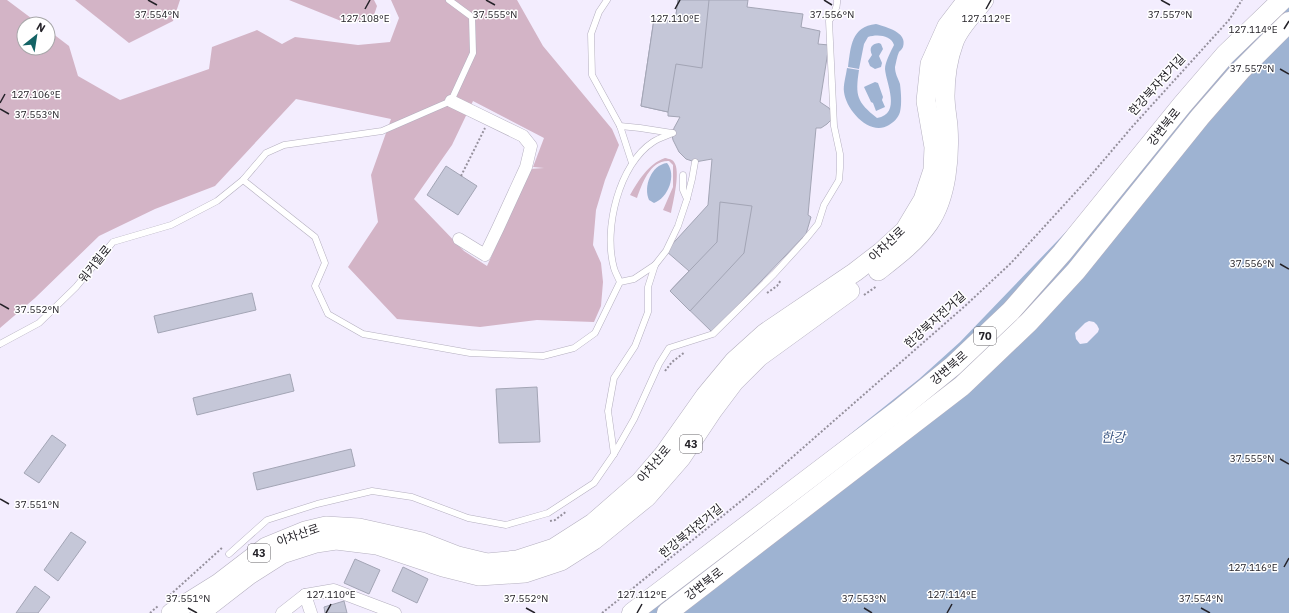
<svg xmlns="http://www.w3.org/2000/svg" width="1289" height="613" font-family="'IBM Plex Sans','Noto Sans KR',sans-serif">
<rect width="100%" height="100%" fill="#f3edfe"/>
<g fill="#d3b4c6" fill-rule="evenodd">
<path d="M0 0H7L39 24H24V48H48V30L69 46 78 76 120 100 209 69 212 47 257 30 282 44 295 37 358 45 390 42 399 18 391 0H517L543 46 612 129 619 145 605 180 596 210 593 245 601 263 603 282 601 306 594 322 537 320 480 327 397 319 348 267 378 222 371 175 391 119 296 99 215 186 155 209 99 236 35 298 0 328ZM473 101 544 138 533 167 544 168 529 169 510 215 487 266 464 251 414 199 452 145Z"/>
<polygon points="75,0 180,0 173,21 129,43"/>
<polygon points="289,0 374,0 377,6 373,18 346,23"/>
<path d="M665 158C669 159 672 159 674 162 681 171 673 202 671 213L663 210 673 187V165L669 161C650 160 642 184 637 198L630 195C639 180 648 164 665 158Z"/>
</g>
<g fill="#9eb3d2">
<polygon points="1289,0 1289,613 626,613 919,379 960,342"/>
<path d="M876 24C886 27 908 32 903 47 902 49 900 51 899 52 897 56 896 63 895 67 895 74 898 78 900 84 901 92 902 104 900 112 898 118 894 122 889 125 870 137 846 110 844 92 843 85 846 76 847 68L859 70C855 96 857 102 877 118 902 114 886 83 885 69 885 62 891 51 894 45 891 35 877 34 868 37L864 44 859 69 848 67C851 46 851 27 876 24Z"/>
<path d="M879 43 881 44 883 49 879 56 882 63 881 67 875 69 870 66 868 61 872 55C869 48 871 44 879 43Z"/>
<polygon points="875,82 878,83 883,97 882,100 885,107 876,111 873,103 871,102 864,87 866,86"/>
<path d="M667 163C677 175 668 198 654 203L649 200C643 187 651 165 667 163Z"/>
</g>
<polygon fill="#f3edfe" points="1089,321 1094,322 1097,325 1099,329 1098,332 1087,343 1080,344 1076,339 1075,333 1085,323"/>
<g fill="#c5c7d8" stroke="#a3a5b5">
<polygon points="678,0 748,0 747,7 803,14 801,27 820,31 818,44 829,45 820,102 829,108 831,111 832,119 827,124 821,128 816,128 808,215 811,217 806,234 741,302 713,333 670,291 689,271 666,251 708,205 712,159 695,162 686,159 679,152 673,140 672,135 674,128 680,117 668,116 668,112 641,106 654,19 675,22"/>
<polygon points="678,0 709,0 702,68 676,64 668,112 641,106 654,19 675,22"/>
<polygon points="446,166 477,186 458,215 427,195"/>
<polygon points="720,202 752,206 744,253 690,311 670,291 717,242"/>
<polygon points="252,293 256,310 158,333 154,316"/>
<polygon points="290,374 294,391 197,415 193,398"/>
<polygon points="537,387 540,442 499,443 496,389"/>
<polygon points="52,435 66,445 39,483 24,473"/>
<polygon points="351,449 355,466 257,490 253,473"/>
<polygon points="71,532 86,542 58,581 44,570"/>
<polygon points="355,559 380,570 369,594 344,583"/>
<polygon points="403,567 428,579 417,603 392,591"/>
<polygon points="35,586 50,597 38,613 16,613"/>
<polygon points="344,601 347,613 325,613 324,607"/>
</g>
<g fill="none" stroke-linecap="round" stroke-linejoin="round">
<defs>
<g id="service">
<polyline points="607,0 599,12 591,34 592,75 620,126 632,163"/>
<polyline points="620,126 640,128 672,133"/>
<polyline points="243,180 315,237 325,263 315,286 328,314 363,334 470,353 543,356 574,348 595,333 620,282"/>
<polyline points="687,199 692,179 695,162"/>
<path d="M655 265 634 279 620 282C618 277 615 272 614 268 603 229 619 164 653 142 659 138 666 136 673 133"/>
<polyline points="0,344 39,323 76,287 113,242 171,225 217,201 243,180 266,153 284,145 382,131 451,101 473,53 472,17 449,0"/>
<path d="M614 454 634 419 659 364 669 348 713 334 774 274 805 240 818 224 824 205 839 180 840 168V154L834 126 829 21C833 15 838 8 837 0"/>
<polyline points="229,554 267,520 317,504 372,491 412,497 468,518 506,525 548,513 594,483 614,454 608,411 614,378 635,346 648,312 648,287 655,265 666,251 678,226 687,199 683,190 683,175"/>
</g>
<g id="minor">
<polyline points="451,101 523,136 531,146 526,167 498,228 485,255 459,239"/>
<polyline points="305,595 311,613"/>
<polyline points="282,613 305,595 334,590 395,613"/>
</g>
<g id="primary">
<path d="M878 271C896 257 916 242 929 223 947 197 950 156 948 126 947 116 945 106 945 96 945 78 948 58 954 42 959 27 975 12 984 0"/>
<polyline points="171,613 219,583 266,547 305,531 326,526 359,528 422,542 458,556 487,563 517,560 554,548 593,523 640,482 664,454 705,396 734,361 765,333 855,272 881,252 905,230 923,200 933,170 934,147 926,101 930,64 947,26 967,0"/>
<polyline points="200,613 249,575 282,554 316,543 336,540 377,545 443,567 479,576 525,573 561,561 594,540 647,497 681,458 713,410 734,382 759,357 850,291"/>
</g>
<g id="trunk">
<polyline points="632,613 899,410 953,366 1011,311 1062,253 1182,105 1225,55 1282,0"/>
<polyline points="667,613 962,386 1029,322 1076,271 1200,117 1241,70 1289,22"/>
</g>
</defs>
<use href="#service" stroke="#b4afbf" stroke-width="7"/>
<use href="#minor" stroke="#b4afbf" stroke-width="13"/>
<use href="#primary" stroke="#b4afbf" stroke-width="20"/>
<use href="#trunk" stroke="#b4afbf" stroke-width="21"/>
<g stroke="#95909c" stroke-width="2" stroke-dasharray="2 2" stroke-linecap="butt">
<polyline points="461,176 485,128"/>
<polyline points="767,293 777,286 781,280"/>
<polyline points="864,295 877,286"/>
<polyline points="665,371 672,362 685,352"/>
<polyline points="550,521 555,520 567,511"/>
<polyline points="170,595 223,547"/>
<polyline points="150,613 158,606"/>
<polyline points="602,613 756,489 965,306 1011,263 1086,181 1132,127 1229,20 1242,0"/>
</g>
<use href="#service" stroke="#fff" stroke-width="6"/>
<use href="#minor" stroke="#fff" stroke-width="12"/>
<use href="#primary" stroke="#fff" stroke-width="19"/>
<use href="#trunk" stroke="#fff" stroke-width="20"/>
</g>
<path fill="none" stroke="#242228" stroke-width="1.5" d="M148 0 157 5M486 0 495 5M824 0 832 5M1161 0 1170 5M365 9 370 0M675 9 680 0M986 9 991 0M1284 29 1289 21M1280 69 1289 74M0 103 5 94M0 109 9 114M1280 264 1289 269M0 304 9 309M1280 459 1289 464M0 499 9 504M1284 567 1289 558M188 608 197 613M526 608 535 613M864 608 872 613M1201 608 1210 613M326 613 331 604M637 613 642 604M947 613 952 604"/>
<g text-anchor="middle" stroke-width="3" stroke-linejoin="round" paint-order="stroke">
<g fill="#fff" stroke="#666468" stroke-width="1">
<rect x="974" y="327" width="22" height="18" rx="3"/>
<rect x="680" y="435" width="22" height="18" rx="3"/>
<rect x="248" y="544" width="22" height="18" rx="3"/>
</g>
<g font-size="11" font-weight="bold" fill="#242228">
<text x="985" y="340">70</text>
<text x="691" y="448">43</text>
<text x="259" y="557">43</text>
</g>
<g font-size="12" fill="#242228" stroke="#fff">
<text transform="translate(1157 85) rotate(-48)" y="4">한강북자전거길</text>
<text transform="translate(1164 127) rotate(-51)" y="4">강변북로</text>
<text transform="translate(887 244) rotate(-43)" y="4">아차산로</text>
<text transform="translate(95 264) rotate(-51)" y="4">워커힐로</text>
<text transform="translate(935 320) rotate(-42)" y="4">한강북자전거길</text>
<text transform="translate(949 368) rotate(-41)" y="4">강변북로</text>
<text transform="translate(654 464) rotate(-50)" y="4">아차산로</text>
<text transform="translate(691 531) rotate(-39)" y="4">한강북자전거길</text>
<text transform="translate(298 535) rotate(-19)" y="4">아차산로</text>
<text transform="translate(704 584) rotate(-38)" y="4">강변북로</text>
</g>
<g font-size="13" font-style="italic" fill="#395582" stroke="#fff">
<text x="1113" y="442">한강</text>
</g>
</g>
<g font-size="10" text-anchor="middle" fill="#242228" stroke="#fff" stroke-width="3" stroke-linejoin="round" paint-order="stroke">
<text x="157" y="18">37.554°N</text>
<text x="495" y="18">37.555°N</text>
<text x="832" y="18">37.556°N</text>
<text x="1170" y="18">37.557°N</text>
<text x="986" y="22">127.112°E</text>
<text x="365" y="22">127.108°E</text>
<text x="675" y="22">127.110°E</text>
<text x="1253" y="33">127.114°E</text>
<text x="1252" y="72">37.557°N</text>
<text x="36" y="98">127.106°E</text>
<text x="37" y="118">37.553°N</text>
<text x="1252" y="267">37.556°N</text>
<text x="37" y="313">37.552°N</text>
<text x="1252" y="462">37.555°N</text>
<text x="37" y="508">37.551°N</text>
<text x="1253" y="571">127.116°E</text>
<text x="331" y="598">127.110°E</text>
<text x="642" y="598">127.112°E</text>
<text x="952" y="598">127.114°E</text>
<text x="188" y="602">37.551°N</text>
<text x="526" y="602">37.552°N</text>
<text x="864" y="602">37.553°N</text>
<text x="1201" y="602">37.554°N</text>
</g>
<g transform="translate(36 36) rotate(30)"><circle r="19" fill="#ffffff" stroke="#a7a7a9"/>
<path d="M0-3L7 15L0 10L-7 15Z" fill="#136365"/>
<text y="-6" font-size="11" font-weight="bold" text-anchor="middle" fill="#242228">N</text>
</g>
</svg>
